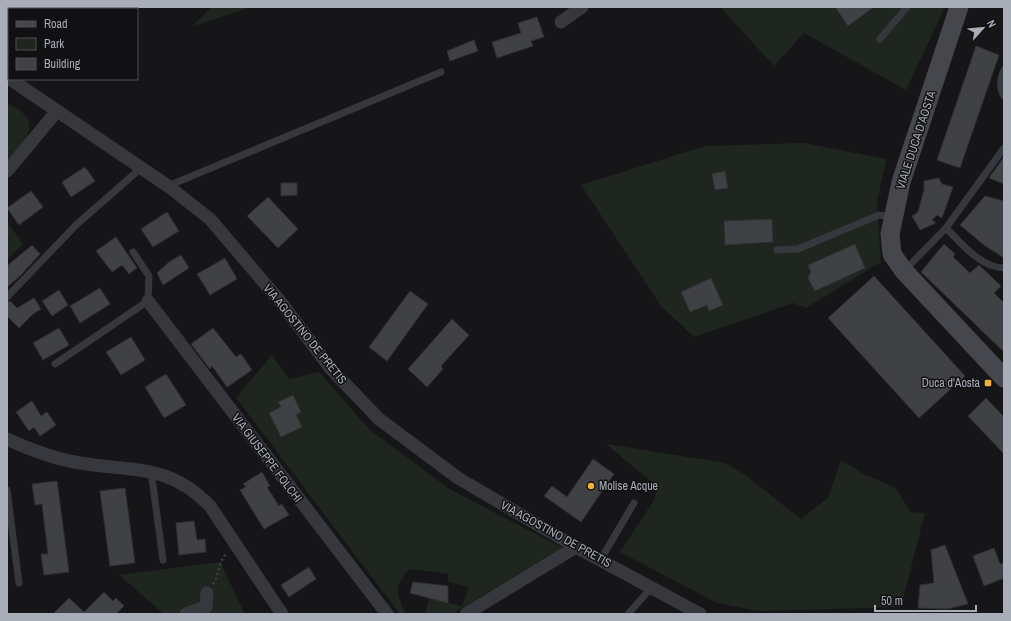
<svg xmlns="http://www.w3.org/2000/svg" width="1011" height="621" font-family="'Archivo Narrow',sans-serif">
<rect width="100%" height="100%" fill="#161618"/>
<g fill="#1e261f">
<polygon points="212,7 251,7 191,27"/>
<polygon points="722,7 945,7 906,90 804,33 774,66 721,8"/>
<path d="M7 103C12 106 19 109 23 113 40 130 18 148 7 160Z"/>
<polygon points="804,143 886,159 877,203 881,262 806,308 793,303 694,337 661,306 581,185 705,146"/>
<polygon points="7,222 23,244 7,260"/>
<path d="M272 355 289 379 319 372 370 430 451 490 563 548 452 614H425L429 598 462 606 469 587 448 582V574L410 569C393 586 397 594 406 614H400L236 398Z"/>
<polygon points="606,444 725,463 745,475 801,519 828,498 841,460 863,474 896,488 910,512 925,513 901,607 758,611 717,603 620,552 654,500 657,491 653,483"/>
<polygon points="220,562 245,614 164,614 119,575"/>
</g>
<g fill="#404145" stroke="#303034">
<polygon points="835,7 874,7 848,26"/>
<polygon points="537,17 544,37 531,41 533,46 497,58 492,42 521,33 518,23"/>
<polygon points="474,40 478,51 450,61 447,51"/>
<polygon points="976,46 999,55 960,168 937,160"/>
<polygon points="1004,157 1004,184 989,178"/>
<polygon points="85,167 95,181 71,197 62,182"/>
<polygon points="725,171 728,188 715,190 712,174"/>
<polygon points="939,178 942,184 953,187 942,218 937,215 932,220 936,223 920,230 912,216 918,212 924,190 924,181"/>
<polygon points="281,183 297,183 297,195 281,196"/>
<polygon points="31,191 43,207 19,225 7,208"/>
<polygon points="985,196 1004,201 1004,258 984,245 960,225"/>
<polygon points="268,197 298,229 278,248 247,216"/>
<polygon points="167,212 179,231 153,247 141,229"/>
<polygon points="772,219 773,242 725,245 724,221"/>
<polygon points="116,237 137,268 129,274 122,265 112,272 96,251"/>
<polygon points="855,244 865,268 815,291 808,278 811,272 808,265"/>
<polygon points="944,244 955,254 953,257 970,273 979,265 1001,286 994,293 1004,303 1004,352 921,272"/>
<polygon points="32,245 40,254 20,276 7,287 7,266"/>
<polygon points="181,255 189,268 163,285 157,273 169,262"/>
<polygon points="225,258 237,279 210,295 197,274"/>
<polygon points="874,276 965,376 919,418 828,318"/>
<polygon points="711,278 723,305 709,311 707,305 690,312 681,292"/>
<polygon points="100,288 110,304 80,323 70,306"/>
<polygon points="59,290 68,305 52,316 42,301"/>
<polygon points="410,291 428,304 387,361 369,347"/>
<polygon points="34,298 41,309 33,314 19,328 7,316 7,302 10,301 17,308"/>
<polygon points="452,319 469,335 441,366 443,369 427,387 408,369"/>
<polygon points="59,328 69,345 43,360 33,343"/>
<polygon points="213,328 236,357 241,354 252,370 227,387 212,366 210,369 191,344"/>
<polygon points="131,337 145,360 121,375 106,352"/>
<polygon points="166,374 186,405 164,418 145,387"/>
<polygon points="293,395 301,412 296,415 302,427 281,437 269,413 281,407 278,402"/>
<polygon points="986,398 1004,417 1004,454 968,416"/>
<polygon points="32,401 41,416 47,412 56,425 40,436 34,427 29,431 16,412"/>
<polygon points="593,459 614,474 581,522 544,496 552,486 567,497"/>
<polygon points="262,472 270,486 267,487 279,506 282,504 289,515 264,529 240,490 246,487 243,484"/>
<polygon points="57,481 69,572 44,575 41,554 48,554 42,504 35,505 32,484"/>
<polygon points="125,488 135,563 110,566 100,491"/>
<polygon points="194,521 197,540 205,539 206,552 179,555 176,523"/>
<polygon points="945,545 968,604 947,609 918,608 920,585 934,583 931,550"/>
<polygon points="994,548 1000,564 1004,563 1004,578 984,586 973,556"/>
<polygon points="309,567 316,579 289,597 281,585"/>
<polygon points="413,582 448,586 448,603 410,593"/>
<polygon points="104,592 113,601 116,598 124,606 116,614 53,614 69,598 84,612"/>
</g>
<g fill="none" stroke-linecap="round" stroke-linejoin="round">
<path stroke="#3d3f44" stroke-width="2.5" stroke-dasharray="2 3" stroke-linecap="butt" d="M213 584C220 573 218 562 227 553"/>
<g stroke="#37383d" stroke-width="7">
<polyline points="880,39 907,7"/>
<polyline points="7,44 9,43"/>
<path d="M1004 70C1000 78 999 88 1004 96"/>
<polyline points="168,186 441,72"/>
<path d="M946 228C962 244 980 267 1004 268"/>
<polyline points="777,250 798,249 879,215 893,217"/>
<polyline points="904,271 946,228 1004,148"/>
<polyline points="7,297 76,225 141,168"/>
<polyline points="55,364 148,301 149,276 133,252"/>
<polyline points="151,471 163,560"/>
<polyline points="7,490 19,583"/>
<polyline points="601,559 634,503"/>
<polyline points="628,614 652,587"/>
</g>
<g stroke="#37383d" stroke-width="13">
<polyline points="561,22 582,7"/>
<polyline points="10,79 168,186 210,219 279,300 332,370 379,419 458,478 576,547 700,614"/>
<polyline points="7,171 57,111"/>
<polyline points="148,301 387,614"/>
<path d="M7 439C31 450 54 459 80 463 133 472 168 463 210 506L282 614"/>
<polyline points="186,614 206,607 207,593"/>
<polyline points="466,614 576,547"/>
</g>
<polyline stroke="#45474d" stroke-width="19" points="959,7 901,182 890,234 892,254 904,271 1004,378"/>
</g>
<g fill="#f2b134" stroke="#111113" stroke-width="1.5">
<rect x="984" y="379" width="8" height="8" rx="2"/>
<circle cx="591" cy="486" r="4"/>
</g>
<g text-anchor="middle" stroke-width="3" stroke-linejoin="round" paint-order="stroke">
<g font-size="12" fill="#a8adb8" stroke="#111113">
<text transform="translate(916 140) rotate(-72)" y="4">VIALE DUCA D'AOSTA</text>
<text transform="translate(305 334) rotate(51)" y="4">VIA AGOSTINO DE PRETIS</text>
<text transform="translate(267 458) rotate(53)" y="4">VIA GIUSEPPE FOLCHI</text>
<text transform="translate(556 534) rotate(29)" y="4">VIA AGOSTINO DE PRETIS</text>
</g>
<g font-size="12" fill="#a8adb8" stroke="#111113" text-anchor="end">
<text x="980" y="387">Duca d'Aosta</text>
<text x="599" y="490" text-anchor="start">Molise Acque</text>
</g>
</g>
<rect width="1011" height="621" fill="none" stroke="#a8adb8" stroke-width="16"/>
<rect x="8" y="8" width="130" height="72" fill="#111113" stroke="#4d4f55"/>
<rect x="16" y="21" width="20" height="6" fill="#45474d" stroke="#4d4f55"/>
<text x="44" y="28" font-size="12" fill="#a8adb8">Road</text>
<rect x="16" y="38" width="20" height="12" fill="#1e261f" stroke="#4d4f55"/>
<text x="44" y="48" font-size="12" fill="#a8adb8">Park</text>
<rect x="16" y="58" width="20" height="12" fill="#404145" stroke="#4d4f55"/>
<text x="44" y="68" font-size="12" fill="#a8adb8">Building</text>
<g transform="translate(983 28) rotate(63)" stroke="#111113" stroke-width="3" paint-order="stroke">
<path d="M0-3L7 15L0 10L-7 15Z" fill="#a8adb8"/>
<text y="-6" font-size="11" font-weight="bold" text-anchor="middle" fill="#a8adb8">N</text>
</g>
<path d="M875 605v6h101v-6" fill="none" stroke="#a8adb8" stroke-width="2"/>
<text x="881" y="605" font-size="12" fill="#a8adb8" stroke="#111113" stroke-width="3" paint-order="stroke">50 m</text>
</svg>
